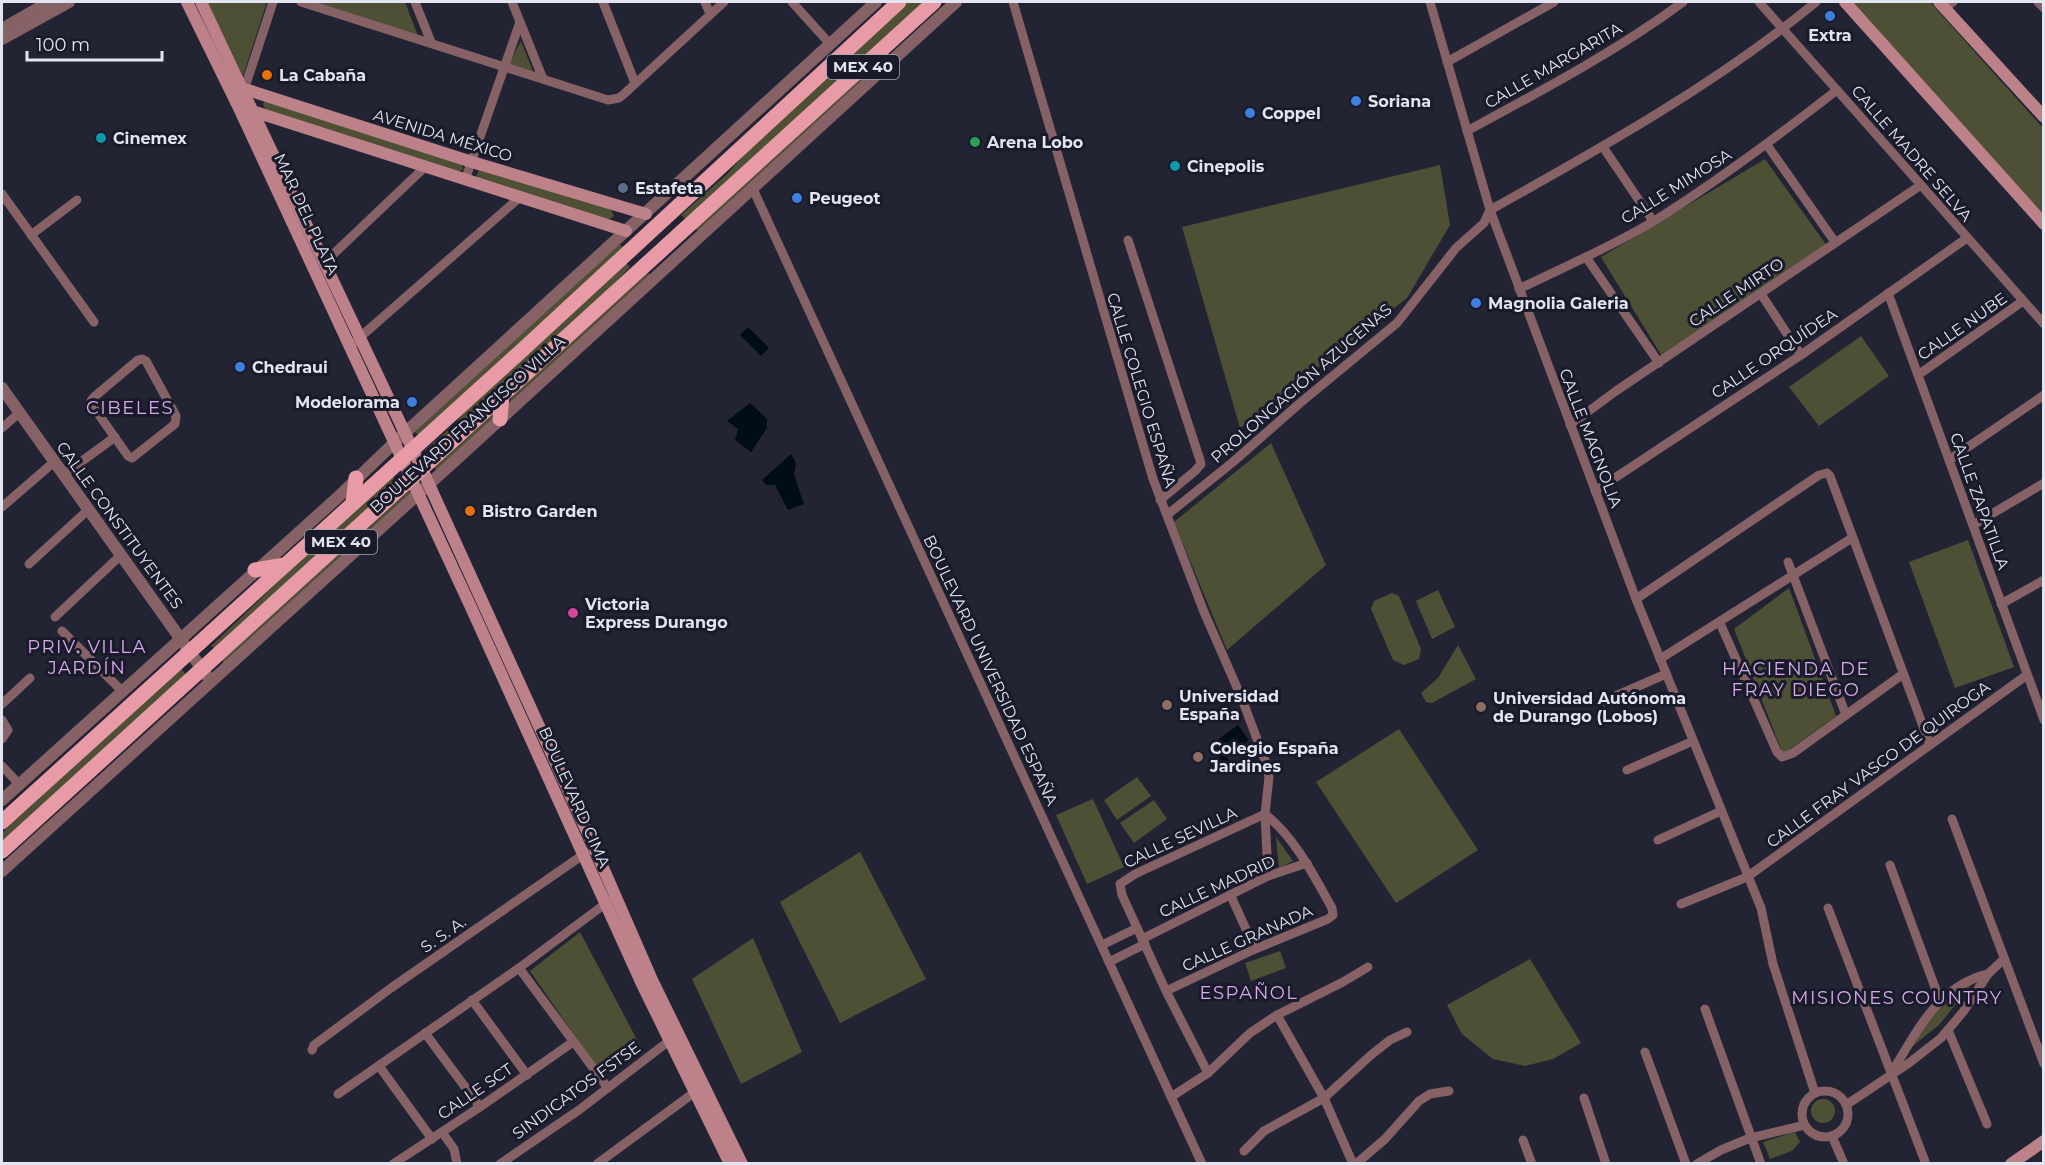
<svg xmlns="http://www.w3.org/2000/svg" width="2045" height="1165" font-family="Montserrat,sans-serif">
<rect width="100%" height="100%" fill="#222434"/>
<g fill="#4d5035">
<polygon points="207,2 267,2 243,76"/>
<polygon points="314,2 405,2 418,36"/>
<polygon points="907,2 927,2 688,221 681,215 727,174 752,146 821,80"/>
<polygon points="1852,2 1930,2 2043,128 2043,216"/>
<polygon points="521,41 534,74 508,66"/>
<polygon points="868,68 865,78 702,233 695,229"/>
<polygon points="265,100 462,165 463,169 457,173 265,109 263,104"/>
<polygon points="1765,159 1827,246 1663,358 1601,257"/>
<polygon points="1440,165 1450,225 1407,298 1240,428 1182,227"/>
<polygon points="479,170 610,208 614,216 607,221 476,177"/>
<polygon points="619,244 625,248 420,437 415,432"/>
<polygon points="624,261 630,267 579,320 430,453 425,450 456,423 465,409"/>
<polygon points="648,273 652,275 506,409 514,393"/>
<polygon points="1861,336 1889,376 1819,426 1789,387"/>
<polygon points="497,407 491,421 438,471 433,467"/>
<polygon points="1271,443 1326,565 1227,650 1174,522"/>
<polygon points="393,477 399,481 221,652 211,646 316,546"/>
<polygon points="410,490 412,494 226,665 222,660"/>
<polygon points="1968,540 2014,667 1955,688 1909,562"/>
<polygon points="1789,588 1836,716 1783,754 1734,629"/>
<polygon points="1438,590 1455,627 1432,639 1416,601"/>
<polygon points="1392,593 1399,596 1421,649 1419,659 1404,665 1393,660 1371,609 1374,601"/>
<polygon points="1458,645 1476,679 1432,703 1426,702 1421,693 1438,678"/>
<polygon points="181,668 186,675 2,845 2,833 6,829"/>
<polygon points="1399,729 1478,850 1396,903 1316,782"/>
<polygon points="1137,777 1151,796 1117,820 1104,800"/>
<polygon points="1093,799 1124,867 1087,884 1056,815"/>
<polygon points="1154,800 1167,819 1134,843 1120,823"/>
<polygon points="1276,837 1293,861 1279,868"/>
<polygon points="860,852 926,979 840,1023 780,902"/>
<polygon points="580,932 643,1051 602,1075 530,971"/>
<polygon points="753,938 802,1052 741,1084 692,979"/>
<polygon points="1280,951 1286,968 1251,981 1245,963"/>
<polygon points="1530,959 1581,1043 1553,1059 1525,1066 1493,1059 1462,1034 1447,1005"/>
<polygon points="1974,981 1940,1024 1908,1050 1933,1013"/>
<circle cx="1823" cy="1111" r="12"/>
<polygon points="1795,1132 1800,1142 1792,1151 1770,1159 1763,1142"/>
</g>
<g fill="#000d14">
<polygon points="748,327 769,348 761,356 740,335"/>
<polygon points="750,403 767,419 767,428 751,452 735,440 738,429 727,421"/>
<polygon points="791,454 796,463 794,475 804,504 788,510 775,485 766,485 762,480"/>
<polygon points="1238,725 1249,740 1227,757 1229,760 1224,764 1209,746"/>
</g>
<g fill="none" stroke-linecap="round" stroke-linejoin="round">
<g stroke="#866166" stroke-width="9">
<polyline points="301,2 608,100 619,98 624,94 724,2"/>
<polyline points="415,2 431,42"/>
<polyline points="512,2 543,79"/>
<polyline points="603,2 635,83"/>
<polyline points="705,2 710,14"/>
<polyline points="792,2 830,44"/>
<polyline points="1013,2 1153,479 1204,612 1242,699 1266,763 1269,777 1265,814 1268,876"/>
<polyline points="1430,2 1490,210 1636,599 1761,908 1773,964 1815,1093"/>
<polyline points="1759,2 2044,324"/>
<polyline points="2038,2 2044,8"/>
<polyline points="1945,8 1953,2"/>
<polyline points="1447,62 1554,2"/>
<polyline points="242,90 247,81 273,2"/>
<path d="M1467 131C1541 91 1615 52 1683 2"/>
<polyline points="1767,145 1835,242"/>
<polyline points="1603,147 1653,221"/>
<polyline points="465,180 520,22"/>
<polyline points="753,189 1202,1164"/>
<polyline points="2,194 94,322"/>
<path d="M1490 210C1603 147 1716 84 1816 2"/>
<polyline points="31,235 77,200"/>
<polyline points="1128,240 1200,460 1201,464 1195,471 1160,500"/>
<polyline points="1586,257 1659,363"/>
<polyline points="324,263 425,167"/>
<path d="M1519 289C1564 267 1611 247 1654 221 1718 181 1778 136 1837 90"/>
<polyline points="1888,293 2044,720"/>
<polyline points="1761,294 1801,355"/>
<polyline points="350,346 519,198"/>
<polygon points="142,359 146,361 176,416 175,424 132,458 128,456 92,405 91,401 94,397 138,360"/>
<polyline points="1918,375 2023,301"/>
<polyline points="1570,425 1616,391 1921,185"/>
<polyline points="2,428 19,413"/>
<polyline points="1949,460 2044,395"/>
<polyline points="63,475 115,437"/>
<polyline points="1595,491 1801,355 1967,238"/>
<polyline points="2,507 54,462"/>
<polyline points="1167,515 1233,462 1300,403 1397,323 1456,248 1484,223 1490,210"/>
<polyline points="1973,525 2044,483"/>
<polyline points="1788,562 1846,715"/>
<polyline points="29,564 88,510"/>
<polyline points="1636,599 1819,475 1827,473 1830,476 1930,745"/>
<polyline points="2001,604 2044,580"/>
<polyline points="55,617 121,555"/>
<polyline points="1720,623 1777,752 1782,757 1793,753 1903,674"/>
<polyline points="62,631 122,691"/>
<polyline points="1660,659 1852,538"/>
<polyline points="1604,701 1666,674"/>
<polyline points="2,704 30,678"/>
<polyline points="2,720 8,730 2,739"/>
<polyline points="2,766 19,784"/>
<polyline points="1627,770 1693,741"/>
<polyline points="1952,819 2044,1064"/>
<polyline points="1658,840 1721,811"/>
<polyline points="1890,865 1940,1001"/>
<polyline points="1230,894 1255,949"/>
<polyline points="1681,904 1747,877 2027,675"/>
<polyline points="1828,908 1926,1164"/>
<polyline points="1142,939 1268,876 1307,863"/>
<polyline points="1102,945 1137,928"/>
<polyline points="1109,962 1145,944"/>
<polyline points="519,968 608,1088"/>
<path d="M1166 991 1255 949 1328 919 1333 915 1332 908C1313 874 1295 838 1265 814L1135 874 1120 884 1122 895 1166 991 1208 1073"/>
<polyline points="472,1000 527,1075"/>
<polyline points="1705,1009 1761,1164"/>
<polyline points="1277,1015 1324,1098 1353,1164"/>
<polyline points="1948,1030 1987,1124"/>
<polyline points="425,1033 480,1107"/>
<polyline points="312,1050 314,1045 391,988 587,852"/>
<polyline points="1645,1052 1686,1164"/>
<polyline points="379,1066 432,1139"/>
<path d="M1892 1072C1917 1031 1938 986 1988 974"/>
<circle cx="1825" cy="1114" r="23"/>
<polyline points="338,1094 519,968 609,901"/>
<polyline points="1171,1097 1208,1073 1250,1033 1277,1015 1343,982 1368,967"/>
<polyline points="1584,1098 1606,1164"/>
<polyline points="1846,1105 1909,1063 1941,1038 1963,1012 1988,974 2004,959"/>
<polyline points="442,1132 454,1149 457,1164"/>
<polyline points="1832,1136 1844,1164"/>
<polyline points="1523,1140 1532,1164"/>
<polyline points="1244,1151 1264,1131 1324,1098 1371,1055 1390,1040 1407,1032"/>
<polyline points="393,1164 480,1107 573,1042"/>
<polyline points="500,1164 579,1110 669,1041"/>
<polyline points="597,1164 699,1089"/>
<polyline points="1356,1164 1385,1139 1419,1101 1430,1094 1449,1091"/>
<polyline points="1697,1164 1721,1150 1750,1138 1804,1125"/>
</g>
<g stroke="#866166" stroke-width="12">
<polyline points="2,29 49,2"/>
<polyline points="2,39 69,2"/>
<polyline points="2,388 207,676"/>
<polyline points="2,800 337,498 395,442 876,2"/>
<polyline points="2,871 459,457 956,2"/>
</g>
<g stroke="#bd818a" stroke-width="12">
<polyline points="187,2 239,108 469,603 642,984 730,1164"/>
<polyline points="201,2 422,469 594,847 652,980 742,1164"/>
<polyline points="1845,2 2044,224"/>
<polyline points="1939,2 2044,117"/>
<polyline points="237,91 248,90 472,162 646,214"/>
<polyline points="246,109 626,231"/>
<polyline points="2011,1164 2044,1141"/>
</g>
<g stroke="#e89ba6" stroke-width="15">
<polyline points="500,419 502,395"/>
<polyline points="353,503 356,478"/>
<polyline points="255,570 285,565"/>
<polyline points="2,822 519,353 899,2"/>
<path d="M2 851C312 567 624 286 934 2"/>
</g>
</g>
<g fill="#3f7fe0" stroke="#191a2a" stroke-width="2">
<circle cx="1830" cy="16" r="6"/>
<circle cx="1356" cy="101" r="6"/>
<circle cx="1250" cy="113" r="6"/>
<circle cx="797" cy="198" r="6"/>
<circle cx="1476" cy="303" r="6"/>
<circle cx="240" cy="367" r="6"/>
<circle cx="412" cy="402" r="6"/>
</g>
<g fill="#e8710a" stroke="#191a2a" stroke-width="2">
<circle cx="267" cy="75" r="6"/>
<circle cx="470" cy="511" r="6"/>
</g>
<g fill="#0f9aa8" stroke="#191a2a" stroke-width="2">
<circle cx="101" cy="138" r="6"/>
<circle cx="1175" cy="166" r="6"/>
</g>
<circle fill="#2e9e5b" stroke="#191a2a" stroke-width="2" cx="975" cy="142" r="6"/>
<circle fill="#5c6f8a" stroke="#191a2a" stroke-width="2" cx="623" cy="188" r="6"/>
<circle fill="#d1479c" stroke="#191a2a" stroke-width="2" cx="573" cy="613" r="6"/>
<g fill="#8d6e63" stroke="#191a2a" stroke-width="2">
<circle cx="1167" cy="705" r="6"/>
<circle cx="1481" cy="707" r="6"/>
<circle cx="1198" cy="757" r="6"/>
</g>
<g text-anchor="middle" stroke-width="6" stroke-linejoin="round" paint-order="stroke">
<g fill="#191a2a" stroke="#a6a7b4" stroke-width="1.5">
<rect x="827" y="55" width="72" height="24" rx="4.5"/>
<rect x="305" y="530" width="72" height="24" rx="4.5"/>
</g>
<g font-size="15" font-weight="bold" fill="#e2e4ef">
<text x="863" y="72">MEX 40</text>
<text x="341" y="547">MEX 40</text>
</g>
<g font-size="16" font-weight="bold" fill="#e2e4ef" stroke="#191a2a" text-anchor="start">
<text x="1830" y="41" text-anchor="middle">Extra</text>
<text x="279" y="81">La Cabaña</text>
<text x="1368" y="107">Soriana</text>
<text x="1262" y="119">Coppel</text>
<text x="113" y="144">Cinemex</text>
<text x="987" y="148">Arena Lobo</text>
<text x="1187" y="172">Cinepolis</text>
<text x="635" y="194">Estafeta</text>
<text x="809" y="204">Peugeot</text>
<text x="1488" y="309">Magnolia Galeria</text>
<text x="252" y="373">Chedraui</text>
<text x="400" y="408" text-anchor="end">Modelorama</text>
<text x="482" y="517">Bistro Garden</text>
<text x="585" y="610">Victoria<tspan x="585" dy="18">Express Durango</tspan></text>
<text x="1179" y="702">Universidad<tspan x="1179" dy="18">España</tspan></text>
<text x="1493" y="704">Universidad Autónoma<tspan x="1493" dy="18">de Durango (Lobos)</tspan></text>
<text x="1210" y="754">Colegio España<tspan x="1210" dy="18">Jardines</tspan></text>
</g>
<g font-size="16" fill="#e2e4ef" stroke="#191a2a">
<text transform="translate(1553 65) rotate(-30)" y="6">CALLE MARGARITA</text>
<text transform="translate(443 135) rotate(17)" y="6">AVENIDA MÉXICO</text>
<text transform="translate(1912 153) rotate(49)" y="6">CALLE MADRE SELVA</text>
<text transform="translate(1676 186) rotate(-32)" y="6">CALLE MIMOSA</text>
<text transform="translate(307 214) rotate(65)" y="6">MAR DEL PLATA</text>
<text transform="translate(1736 292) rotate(-34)" y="6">CALLE MIRTO</text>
<text transform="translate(1962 326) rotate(-35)" y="6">CALLE NUBE</text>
<text transform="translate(1774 353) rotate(-34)" y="6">CALLE ORQUÍDEA</text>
<text transform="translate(1301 383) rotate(-41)" y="6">PROLONGACIÓN AZUCENAS</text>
<text transform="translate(1142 390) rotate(73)" y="6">CALLE COLEGIO ESPAÑA</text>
<text transform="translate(467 424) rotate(-42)" y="6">BOULEVARD FRANCISCO VILLA</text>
<text transform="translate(1591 438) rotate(69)" y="6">CALLE MAGNOLIA</text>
<text transform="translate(1980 501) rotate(70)" y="6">CALLE ZAPATILLA</text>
<text transform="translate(120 525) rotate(54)" y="6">CALLE CONSTITUYENTES</text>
<text transform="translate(991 670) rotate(65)" y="6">BOULEVARD UNIVERSIDAD ESPAÑA</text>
<text transform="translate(1878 764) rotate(-36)" y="6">CALLE FRAY VASCO DE QUIROGA</text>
<text transform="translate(575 797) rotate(66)" y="6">BOULEVARD CIMA</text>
<text transform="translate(1180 837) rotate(-25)" y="6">CALLE SEVILLA</text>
<text transform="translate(1217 886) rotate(-25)" y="6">CALLE MADRID</text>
<text transform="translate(443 934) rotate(-35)" y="6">S. S. A.</text>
<text transform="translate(1247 938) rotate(-24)" y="6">CALLE GRANADA</text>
<text transform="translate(576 1090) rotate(-36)" y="6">SINDICATOS FSTSE</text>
<text transform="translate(475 1091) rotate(-34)" y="6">CALLE SCT</text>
</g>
<g font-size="18" letter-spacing="1.5" fill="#d7abeb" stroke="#191a2a">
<text x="130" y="414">CIBELES</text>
<text x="87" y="653">PRIV. VILLA<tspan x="87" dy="21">JARDÍN</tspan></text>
<text x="1796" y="675">HACIENDA DE<tspan x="1796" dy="21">FRAY DIEGO</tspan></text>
<text x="1249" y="999">ESPAÑOL</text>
<text x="1897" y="1004">MISIONES COUNTRY</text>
</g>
</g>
<rect width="2045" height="1165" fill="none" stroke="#e2e4ef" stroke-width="6"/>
<path d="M27 51v9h135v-9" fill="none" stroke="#e2e4ef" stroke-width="3"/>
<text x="36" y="51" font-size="18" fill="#e2e4ef" stroke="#191a2a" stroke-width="4.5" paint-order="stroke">100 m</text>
</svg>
